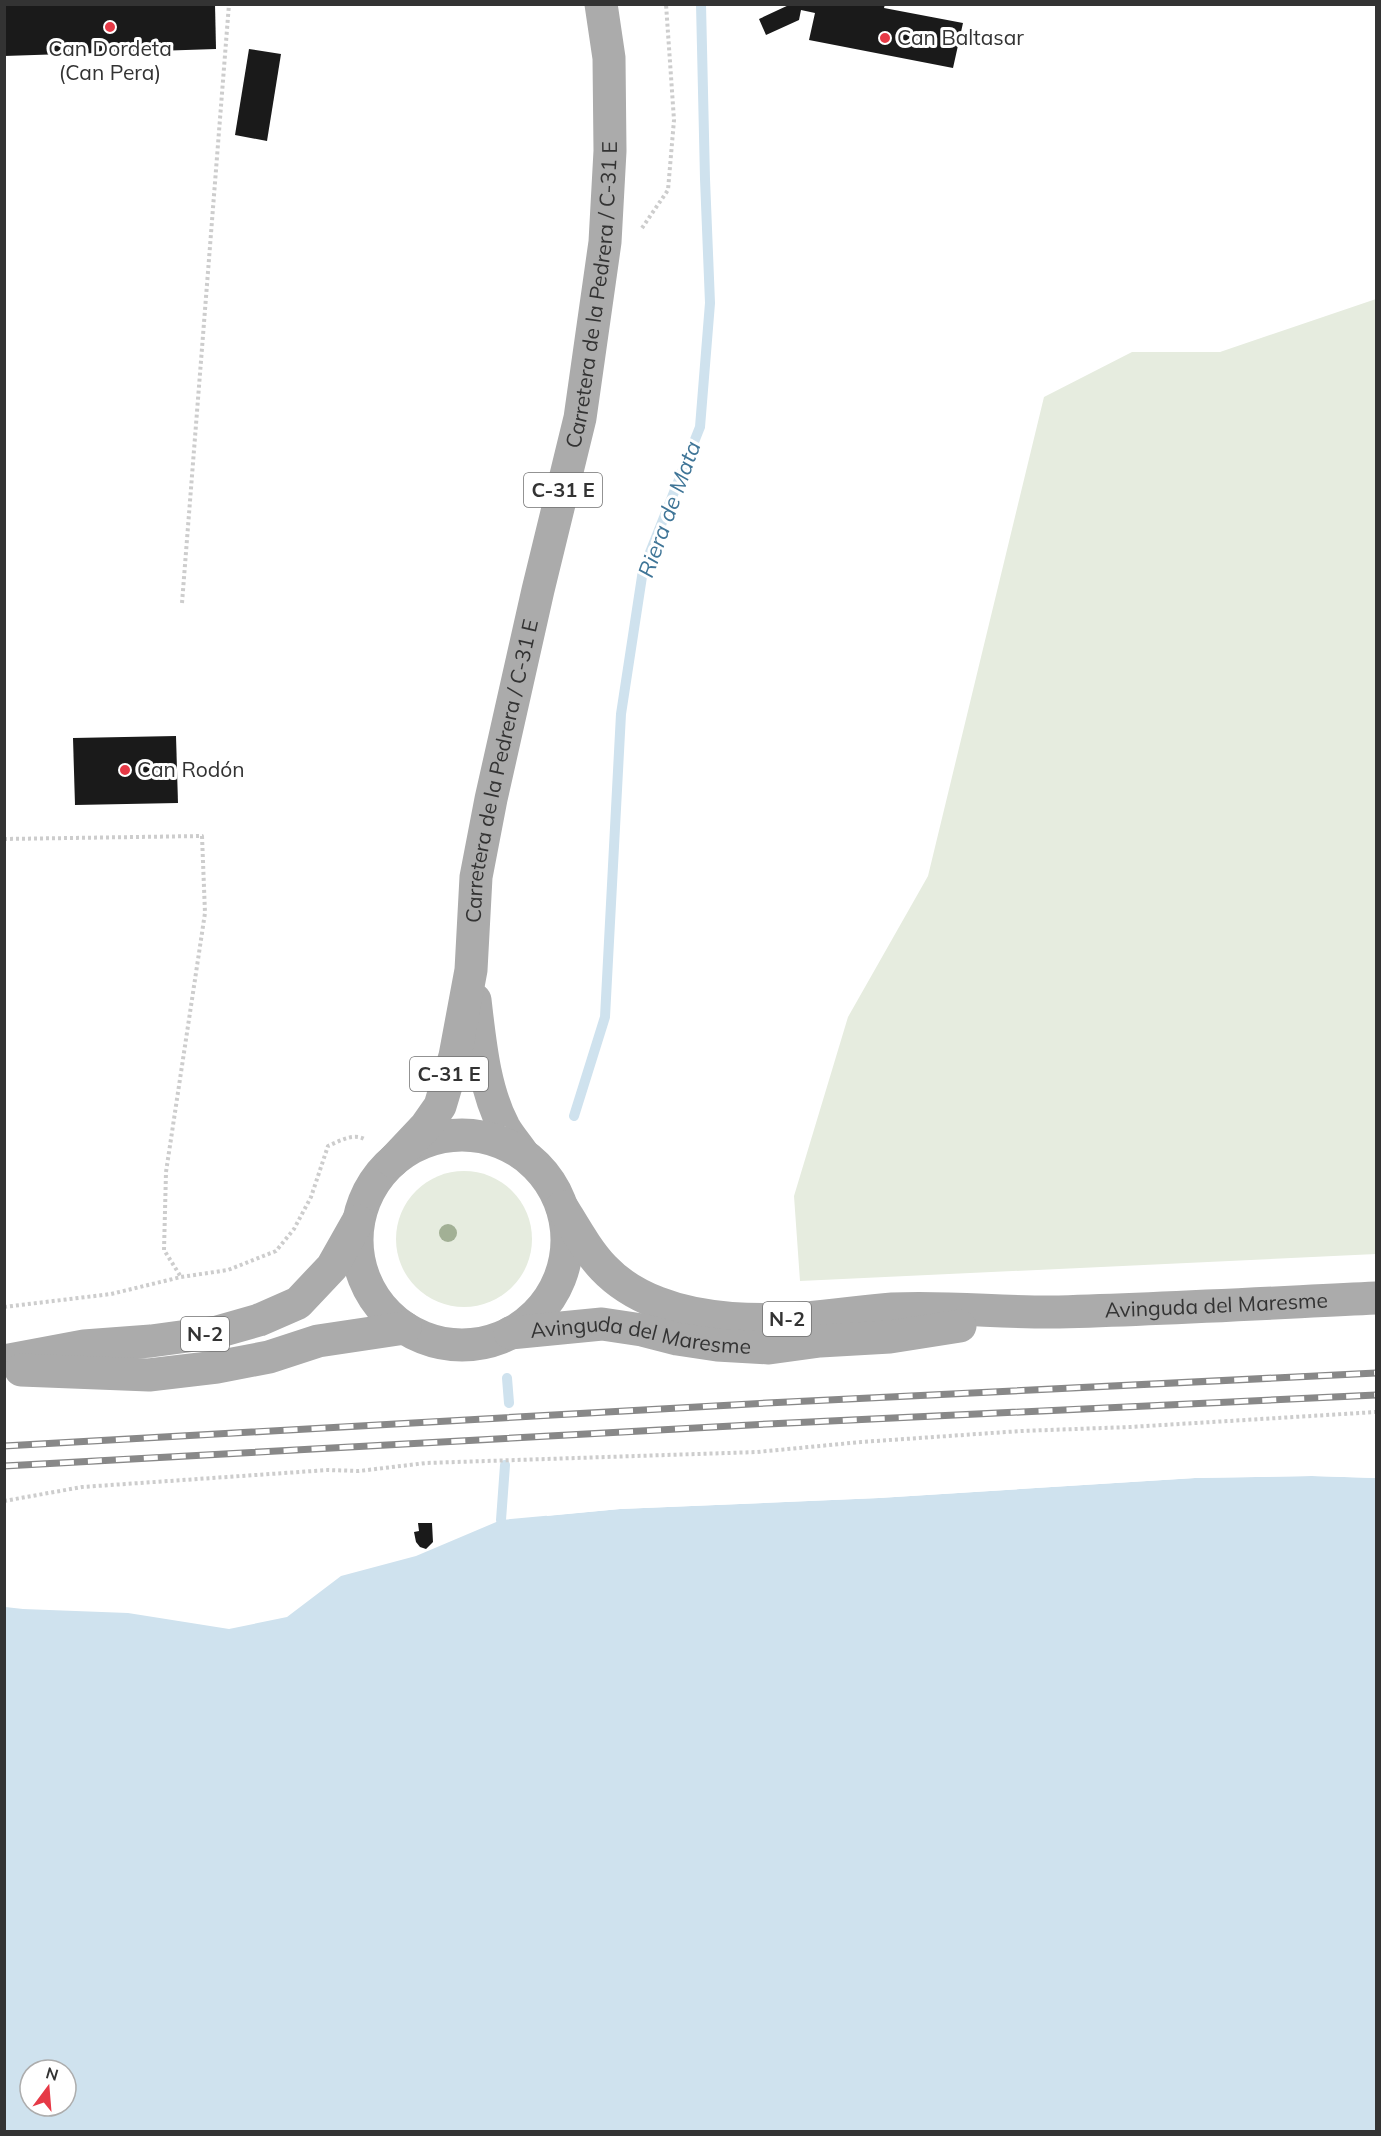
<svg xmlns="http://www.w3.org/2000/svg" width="1381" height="2136" font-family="Mulish,sans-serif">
<rect width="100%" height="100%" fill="#fff"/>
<g fill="#e6ecdf">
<polygon points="1376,299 1376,1254 800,1281 794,1196 848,1017 928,876 1044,397 1132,352 1220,352"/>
<circle cx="464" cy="1239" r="68"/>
</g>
<path fill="#cfe2ee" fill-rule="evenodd" d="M1312 1476 1376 1478V2131L5 2132V1607L23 1609 128 1613 229 1629 287 1617 341 1576 416 1556 501 1520 620 1509 879 1498 1195 1478ZM30 2070H66V2106H30Z"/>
<polygon fill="#fff" points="1312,1473 1376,1475 1376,1478 1312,1476 1195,1478 879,1498 620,1509 547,1516 545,1513 620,1506 879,1495 1195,1475"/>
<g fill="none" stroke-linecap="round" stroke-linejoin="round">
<g stroke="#cfe2ee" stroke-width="10">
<polyline points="574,1116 605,1017 621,714 643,570 700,427 710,303 705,179 701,4"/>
<polyline points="507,1378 509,1403"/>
<polyline points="501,1520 505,1465"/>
</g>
</g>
<g fill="#1a1a1a">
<polygon points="4,4 215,4 216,49 4,56"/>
<polygon points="791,4 885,4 884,8 963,23 953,68 809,40 815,13 801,10 799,20 766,35 759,19"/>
<polygon points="249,49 281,54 267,141 235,135"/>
<polygon points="176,736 178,803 75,805 73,738"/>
<polygon points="418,1523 432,1523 433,1542 426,1549 420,1547 416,1542 414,1532 419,1531"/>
</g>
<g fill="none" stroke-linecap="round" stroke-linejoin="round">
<g stroke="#cdcdcd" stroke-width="4" stroke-dasharray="3 3" stroke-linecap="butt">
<polyline points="642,228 668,190 674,120 666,4"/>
<polyline points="182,603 229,4"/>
<polyline points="4,839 202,836 205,913 166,1172 164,1250 181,1277"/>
<path d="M4 1307 111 1294 181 1277 228 1270 276 1251 294 1229 311 1197 328 1146C340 1141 354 1132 366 1140"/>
<polyline points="4,1501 82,1487 328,1470 359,1471 426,1463 757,1452 861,1442 1021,1431 1130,1427 1376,1412"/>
</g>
<g stroke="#ababab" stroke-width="33">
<path d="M475 1000C480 1042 484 1089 504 1127 509 1136 517 1145 523 1154"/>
<circle cx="462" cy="1240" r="105"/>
<path id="s1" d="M393 1161 426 1126 440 1106 455 1056 471 970 476 877 491 799 538 590 580 418 605 242 610 151 609 58 601 4"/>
<path id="s2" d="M562 1207C590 1253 604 1282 658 1303 704 1321 758 1321 806 1318 835 1316 863 1311 892 1309 947 1306 1004 1313 1059 1312 1165 1309 1271 1303 1376 1298"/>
<path id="s3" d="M510 1333 602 1324 642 1330 677 1339 717 1345 769 1348 820 1341 890 1337 960 1326"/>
<polyline points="4,1361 84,1346 151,1341 217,1332 259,1320 298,1303 332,1267 358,1221"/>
<polyline points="21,1370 149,1375 217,1367 269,1357 318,1341 405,1328"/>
</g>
<defs>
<g id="rail">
<polyline points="4,1446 767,1403 1376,1373"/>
<polyline points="4,1466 768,1424 1376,1395"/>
</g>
</defs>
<use href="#rail" stroke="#888" stroke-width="7"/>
<use href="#rail" stroke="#fff" stroke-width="4.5" stroke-dasharray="14" stroke-linecap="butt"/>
</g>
<circle fill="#a2b095" cx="448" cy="1233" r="9"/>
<g fill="#e63946" stroke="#fff" stroke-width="2">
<circle cx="110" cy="27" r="6"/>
<circle cx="885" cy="38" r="6"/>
<circle cx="125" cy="770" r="6"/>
</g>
<g text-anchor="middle" stroke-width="6" stroke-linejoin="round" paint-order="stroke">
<g fill="#fff" stroke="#707070" stroke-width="1.5">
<rect x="524" y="473" width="78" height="34" rx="4.5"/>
<rect x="410" y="1057" width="78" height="34" rx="4.5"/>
<rect x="763" y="1302" width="48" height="34" rx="4.5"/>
<rect x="181" y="1317" width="48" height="34" rx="4.5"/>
</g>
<g font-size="20" font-weight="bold" fill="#333">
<text x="563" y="497">C-31 E</text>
<text x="449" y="1081">C-31 E</text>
<text x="787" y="1326">N-2</text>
<text x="205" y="1341">N-2</text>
</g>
<g font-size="21" fill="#333" stroke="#fff" text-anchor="start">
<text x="897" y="45">Can Baltasar</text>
<text x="110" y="56" text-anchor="middle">Can Dordeta<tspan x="110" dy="24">(Can Pera)</tspan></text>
<text x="137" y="777">Can Rodón</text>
</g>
<g font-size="21" fill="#333" stroke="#fff">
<text dy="7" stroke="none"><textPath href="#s1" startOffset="900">Carretera de la Pedrera / C-31 E</textPath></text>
<text dy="7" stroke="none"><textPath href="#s1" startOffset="414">Carretera de la Pedrera / C-31 E</textPath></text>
<text dy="7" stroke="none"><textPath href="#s2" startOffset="700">Avinguda del Maresme</textPath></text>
<text dy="7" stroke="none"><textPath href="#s3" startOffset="132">Avinguda del Maresme</textPath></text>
</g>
<g font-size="22" font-style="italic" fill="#3f7597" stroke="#fff">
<text transform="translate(669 509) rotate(-70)" y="8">Riera de Mata</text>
</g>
</g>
<rect width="1381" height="2136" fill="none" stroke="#333333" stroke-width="12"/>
<g transform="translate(48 2088) rotate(16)"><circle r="28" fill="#ffffff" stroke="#adadad" stroke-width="1.5"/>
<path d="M0-4.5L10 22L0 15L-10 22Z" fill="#e63946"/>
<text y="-9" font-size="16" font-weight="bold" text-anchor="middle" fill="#333333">N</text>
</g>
</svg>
